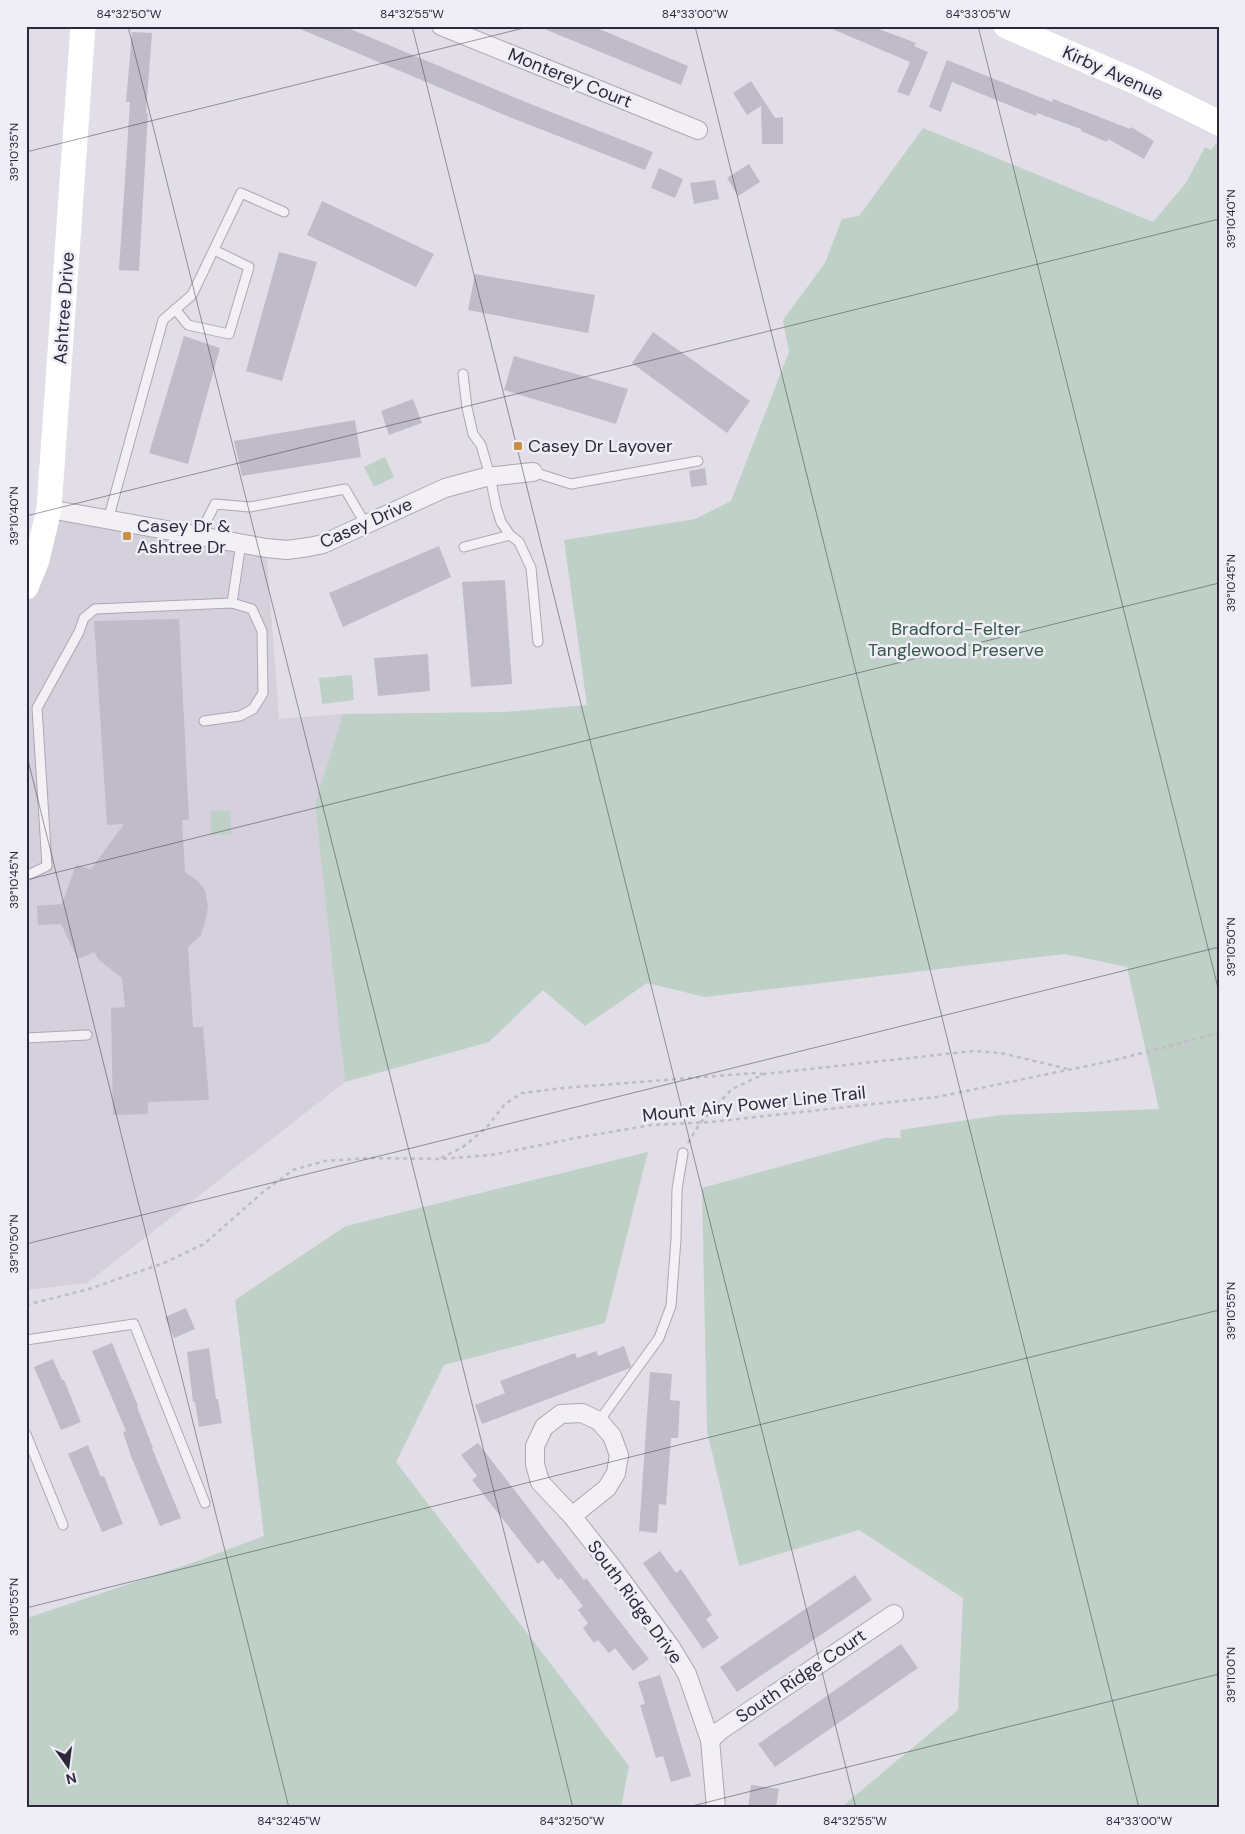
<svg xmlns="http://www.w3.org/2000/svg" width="1245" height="1834" font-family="'DM Sans',sans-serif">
<rect width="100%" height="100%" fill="#e1dee7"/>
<polygon fill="#d4d0dc" points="49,509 266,548 279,719 343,714 315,804 345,1082 87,1283 26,1290 26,587"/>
<g fill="#bfd0c7">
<polygon points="923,128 1153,222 1186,183 1205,147 1211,150 1219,140 1219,1808 840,1808 958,1710 963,1598 859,1530 739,1566 707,1431 702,1188 885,1138 901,1138 900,1130 1001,1115 1159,1109 1127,967 1065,954 705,997 647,983 585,1026 543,990 489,1042 345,1082 315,804 343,714 505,712 587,705 564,540 695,519 731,501 789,352 783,320 825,263 842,219 859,216"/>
<polygon points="385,457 394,477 374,487 364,467"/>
<polygon points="352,675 354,700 322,704 319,678"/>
<polygon points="230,810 231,834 211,835 211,811"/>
<polygon points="648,1152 605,1323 444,1365 396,1462 629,1766 621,1808 26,1808 26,1613 30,1617 192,1563 264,1536 235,1300 346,1226"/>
</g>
<g fill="#c0bbc9">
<polygon points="293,26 343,26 528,103 653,152 645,170 512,118"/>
<polygon points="537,26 592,26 688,66 681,85"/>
<polygon points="825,26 871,26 916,43 914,46 928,52 909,96 897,92 910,62"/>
<polygon points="132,32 152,33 146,113 148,113 139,271 119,270 130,102 126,102"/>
<polygon points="947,60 1052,102 1053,99 1130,129 1131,127 1154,141 1144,159 1108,139 1107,142 1081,131 1081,129 1037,113 1036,116 952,82 941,112 929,107"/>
<polygon points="751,81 775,118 783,117 783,144 762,144 761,106 747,115 733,93"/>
<polygon points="749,164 760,182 738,196 727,178"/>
<polygon points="659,168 683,179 675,198 651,188"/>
<polygon points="715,180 719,199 694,204 690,183"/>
<polygon points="322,201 434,254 416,287 307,235"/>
<polygon points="279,252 317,262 282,381 246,371"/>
<polygon points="475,274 595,295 588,333 468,310"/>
<polygon points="653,332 750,401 727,433 632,363"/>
<polygon points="184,336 220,348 188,464 149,453"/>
<polygon points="514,356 628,389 616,424 504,390"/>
<polygon points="413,399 422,423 389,435 381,411"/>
<polygon points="355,420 361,457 242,476 234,441"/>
<polygon points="705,468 707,485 691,487 689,471"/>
<polygon points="439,546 451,577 343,627 329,593"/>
<polygon points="505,580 512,684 471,687 462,582"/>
<polygon points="179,619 189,820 182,820 185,872 198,881 205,891 208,906 206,919 201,935 188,947 193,1027 203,1027 209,1100 148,1102 148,1114 113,1115 111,1008 125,1007 122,978 99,960 94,952 78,959 61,924 38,925 37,906 62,904 76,865 91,869 124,824 107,825 94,621"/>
<polygon points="428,654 430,691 378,696 374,658"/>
<polygon points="186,1308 195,1329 174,1338 165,1317"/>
<polygon points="112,1343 138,1406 137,1407 153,1448 152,1448 181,1518 160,1526 131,1456 123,1432 126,1431 92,1351"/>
<polygon points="624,1346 631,1366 630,1368 482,1424 475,1405 505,1393 500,1381 575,1353 577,1358 596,1351 598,1356"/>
<polygon points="209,1348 216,1399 218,1399 222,1423 199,1427 195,1402 193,1402 187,1352"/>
<polygon points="53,1359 62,1380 64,1380 81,1422 61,1430 34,1367"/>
<polygon points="650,1372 672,1374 670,1400 680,1401 678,1438 671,1438 666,1505 659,1504 657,1533 639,1531"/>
<polygon points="478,1443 584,1580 586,1578 649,1659 633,1671 615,1648 609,1653 598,1640 594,1643 583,1628 588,1623 578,1610 583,1606 561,1578 558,1580 543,1560 538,1564 472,1480 477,1476 461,1455"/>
<polygon points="88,1445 101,1477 104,1476 123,1524 102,1532 68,1454"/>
<polygon points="660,1551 676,1573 681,1569 712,1615 706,1619 719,1638 703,1649 643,1563"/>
<polygon points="855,1575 872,1600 737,1692 720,1667"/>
<polygon points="901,1644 918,1668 775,1767 758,1744"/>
<polygon points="660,1675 691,1776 671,1782 663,1756 656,1758 640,1705 645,1704 638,1682"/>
<polygon points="751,1785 779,1789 776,1808 748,1808"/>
</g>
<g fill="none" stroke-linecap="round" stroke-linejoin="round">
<defs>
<g id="lane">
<polyline points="175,309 188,325 229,334 249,267 214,250"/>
<polyline points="463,374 467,408 473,434 481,445 490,476 496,506 501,522 510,535 519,542 531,568 538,642"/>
<polyline points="533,472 571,484 698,461"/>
<polyline points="108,520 163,320 192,295 241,193 284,212"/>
<polyline points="199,536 215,504 250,507 345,489 366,525"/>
<polyline points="464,547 510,535"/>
<polyline points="204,721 240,716 253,709 263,693 262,631 252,609 232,603"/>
<polyline points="26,876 47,866 37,708 79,632 84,618 95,609 232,603 241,543"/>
<polyline points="26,1038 87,1035"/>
<polyline points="26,1340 134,1324 205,1503"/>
<polyline points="599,1421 659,1338 671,1306 676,1239 677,1189 683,1153"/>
<polyline points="26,1434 63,1525"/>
</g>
<g id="street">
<polyline points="441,26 698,130"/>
<polyline points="49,509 266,548 287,550 309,547 323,544 445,488 486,477 533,472"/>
<polyline points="572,1516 607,1488 616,1473 619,1455 612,1436 599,1421 582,1413 561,1414 544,1427 535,1446 535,1464 540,1482 572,1516 612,1567 670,1646 687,1674 710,1740 716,1808"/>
<polyline points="710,1740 721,1730 894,1614"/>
</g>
</defs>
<use href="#lane" stroke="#aca7b4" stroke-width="11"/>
<use href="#street" stroke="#aca7b4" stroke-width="20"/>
<g stroke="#bfbcc5" stroke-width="2.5" stroke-dasharray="4 4" stroke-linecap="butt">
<polyline points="688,1143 700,1123 732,1089 764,1074 973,1051 1001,1053 1068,1069"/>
<polyline points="441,1158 463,1147 487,1127 505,1104 522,1093 563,1088 754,1073 763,1074"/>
<polyline points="26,1305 89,1289 164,1263 204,1244 263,1192 293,1170 324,1161 370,1158 440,1159 491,1155 581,1137 652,1125 711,1122 937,1097 1111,1061 1219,1033"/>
</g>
<use href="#lane" stroke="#f2f0f5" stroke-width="9"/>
<use href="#street" stroke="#f2f0f5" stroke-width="18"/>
<g stroke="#fff" stroke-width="25">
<polyline points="1006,26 1136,82 1219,123"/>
<polyline points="26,587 37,560 49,509 83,26"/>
</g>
</g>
<path fill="none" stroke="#2f283d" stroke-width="1" stroke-opacity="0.45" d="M128 26 573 1808M412 26 856 1808M695 26 1139 1808M978 26 1219 992M26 152 532 26M26 516 1219 219M26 752 289 1808M26 880 1219 583M26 1244 1219 947M26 1608 1219 1310M684 1808 1219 1674"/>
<g fill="#c89047" stroke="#efedf5" stroke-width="2">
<rect x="513" y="441" width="10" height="10" rx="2.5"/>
<rect x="122" y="531" width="10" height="10" rx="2.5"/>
</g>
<g text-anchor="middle" stroke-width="5" stroke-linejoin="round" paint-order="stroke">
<g font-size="18" fill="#2f283d" stroke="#efedf5">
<text transform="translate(1113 73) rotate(24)" y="6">Kirby Avenue</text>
<text transform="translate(570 78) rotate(22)" y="6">Monterey Court</text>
<text transform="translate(64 308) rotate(-86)" y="6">Ashtree Drive</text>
<text transform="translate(366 523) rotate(-24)" y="6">Casey Drive</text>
<text transform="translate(754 1104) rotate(-6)" y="6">Mount Airy Power Line Trail</text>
<text transform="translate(635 1602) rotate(54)" y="6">South Ridge Drive</text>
<text transform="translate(801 1676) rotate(-34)" y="6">South Ridge Court</text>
</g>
<g font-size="18" fill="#2f283d" stroke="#efedf5" text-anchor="start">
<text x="528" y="452">Casey Dr Layover</text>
<text x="137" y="532">Casey Dr &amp;<tspan x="137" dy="21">Ashtree Dr</tspan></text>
</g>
<g font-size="18" fill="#365848" stroke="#efedf5">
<text x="956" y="635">Bradford-Felter<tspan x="956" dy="21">Tanglewood Preserve</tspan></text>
</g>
</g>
<rect width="1245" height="1834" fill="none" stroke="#efedf5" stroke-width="55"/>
<g transform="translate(68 1766) rotate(166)" stroke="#efedf5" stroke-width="4" paint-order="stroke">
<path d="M0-4L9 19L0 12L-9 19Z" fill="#2f283d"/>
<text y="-8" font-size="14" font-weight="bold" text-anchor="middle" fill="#2f283d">N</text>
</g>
<rect x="28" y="28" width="1190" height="1778" fill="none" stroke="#2f283d" stroke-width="2"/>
<g font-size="12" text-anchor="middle" fill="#2f283d">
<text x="129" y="18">84°32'50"W</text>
<text x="412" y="18">84°32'55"W</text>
<text x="695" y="18">84°33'00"W</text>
<text x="978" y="18">84°33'05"W</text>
<text transform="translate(14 152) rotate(-90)" y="4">39°10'35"N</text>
<text transform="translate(1231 219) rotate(-90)" y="4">39°10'40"N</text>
<text transform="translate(14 516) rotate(-90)" y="4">39°10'40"N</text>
<text transform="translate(1231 583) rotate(-90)" y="4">39°10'45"N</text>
<text transform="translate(14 880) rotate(-90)" y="4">39°10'45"N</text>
<text transform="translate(1231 947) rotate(-90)" y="4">39°10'50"N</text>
<text transform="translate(14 1244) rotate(-90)" y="4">39°10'50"N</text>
<text transform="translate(1231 1311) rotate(-90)" y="4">39°10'55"N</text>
<text transform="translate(14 1607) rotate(-90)" y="4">39°10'55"N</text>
<text transform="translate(1231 1675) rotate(-90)" y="4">39°11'00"N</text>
<text x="289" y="1825">84°32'45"W</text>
<text x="572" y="1825">84°32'50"W</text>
<text x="855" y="1825">84°32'55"W</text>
<text x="1139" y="1825">84°33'00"W</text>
</g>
</svg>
